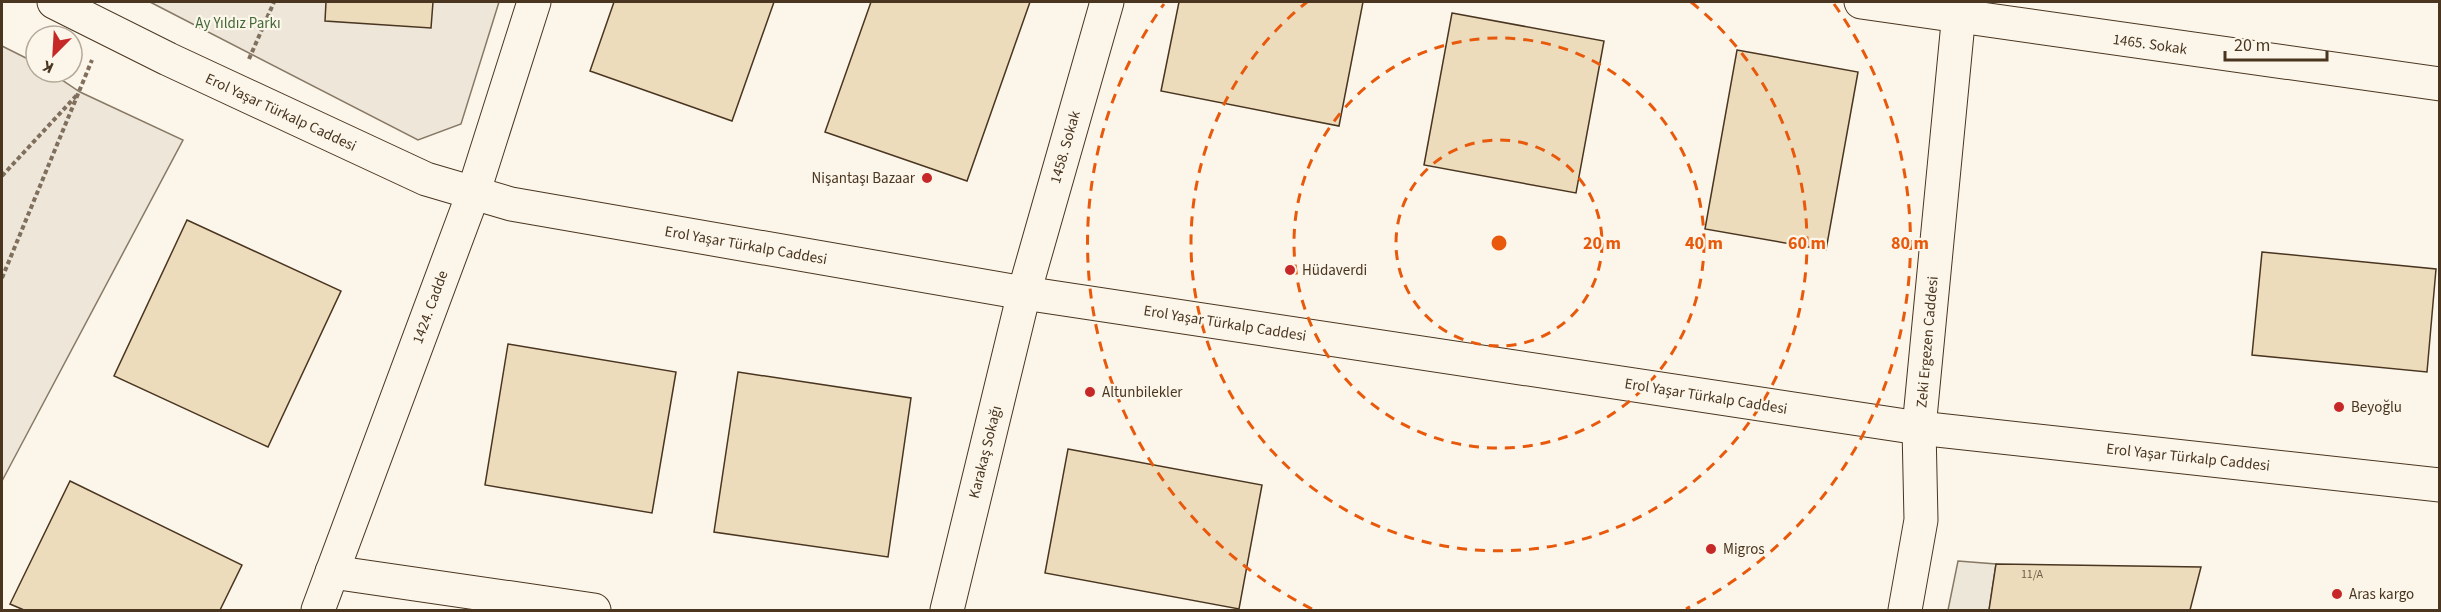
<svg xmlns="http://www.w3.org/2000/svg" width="2441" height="612" font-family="'Source Sans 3',sans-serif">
<rect width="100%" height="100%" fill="#fbf6e9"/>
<g fill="#ede6d9" stroke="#887966" stroke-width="1.5">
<polygon points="150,2 499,2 461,124 418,140"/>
<polygon points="2,46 36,63 36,72 50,72 80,92 183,140 2,481"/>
</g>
<polygon fill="#ede7d9" stroke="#887966" stroke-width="1.5" points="1958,561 1996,564 1989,610 1948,610"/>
<g fill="#ecdcbc" stroke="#4a3520" stroke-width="1.5">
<polygon points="326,2 433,2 431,28 325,21"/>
<polygon points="614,2 774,2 732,121 590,71"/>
<polygon points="871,2 1030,2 967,181 825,132"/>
<polygon points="1179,2 1363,2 1339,126 1161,91"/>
<polygon points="1452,13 1604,41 1576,193 1424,165"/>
<polygon points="1737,50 1858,72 1826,250 1705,229"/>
<polygon points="187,220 341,291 268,447 114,376"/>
<polygon points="2262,252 2436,269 2427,372 2252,355"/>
<polygon points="508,344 676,372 652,513 485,485"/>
<polygon points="738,372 911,398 888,557 714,532"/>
<polygon points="1068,449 1262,485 1239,609 1045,573"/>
<polygon points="70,481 242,565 220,610 24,610 10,604"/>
<polygon points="1996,564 2201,567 2190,610 1989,610"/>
</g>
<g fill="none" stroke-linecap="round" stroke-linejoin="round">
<defs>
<g id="minor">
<polyline points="54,2 168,59 426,179 511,204 1024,293 1919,428 2440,485"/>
<polyline points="1861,2 2440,84"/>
<polyline points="332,572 594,610"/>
<polyline points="318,610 473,194 534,2"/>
<polyline points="947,610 1024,293 1107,2"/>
<polyline points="1905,610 1921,520 1919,428 1960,2"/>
</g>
</defs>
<use href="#minor" stroke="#4a3520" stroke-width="35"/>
<g stroke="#7f6f5c" stroke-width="4" stroke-dasharray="4.5 3" stroke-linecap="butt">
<polyline points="249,59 274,2"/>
<polyline points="2,176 77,95"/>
<polyline points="2,278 92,60"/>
</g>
<use href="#minor" stroke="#fbf6e9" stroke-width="33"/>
</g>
<g fill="none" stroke="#e8590c" stroke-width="3" stroke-dasharray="10 8">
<circle cx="1499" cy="243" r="103"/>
<circle cx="1499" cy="243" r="205"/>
<path d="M1691 2A308 308 0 1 1 1307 2"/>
<path d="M1312 609A411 411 0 0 1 1164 4M1834 4A411 411 0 0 1 1686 609"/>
</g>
<g fill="#c62828" stroke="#fbf6e9" stroke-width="2">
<circle cx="927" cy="178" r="6"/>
<circle cx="1290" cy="270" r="6"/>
<circle cx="1090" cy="392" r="6"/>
<circle cx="2339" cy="407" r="6"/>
<circle cx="1711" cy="549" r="6"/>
<circle cx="2337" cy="594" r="6"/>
</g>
<g text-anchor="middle" stroke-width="4.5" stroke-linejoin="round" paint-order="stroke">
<g font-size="12" fill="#725f47">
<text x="2032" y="578">11/A</text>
</g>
<g font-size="15" fill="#436837" stroke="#fbf6e9">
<text x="238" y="28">Ay Yıldız Parkı</text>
</g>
<g font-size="15" fill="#4a3520" stroke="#fbf6e9">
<text transform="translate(2150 44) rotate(8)" y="5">1465. Sokak</text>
<text transform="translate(281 112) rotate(25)" y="5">Erol Yaşar Türkalp Caddesi</text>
<text transform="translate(1065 147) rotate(-74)" y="5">1458. Sokak</text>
<text transform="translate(746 245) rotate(10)" y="5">Erol Yaşar Türkalp Caddesi</text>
<text transform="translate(430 307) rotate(-70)" y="5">1424. Cadde</text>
<text transform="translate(1225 323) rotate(9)" y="5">Erol Yaşar Türkalp Caddesi</text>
<text transform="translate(1927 342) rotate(-85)" y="5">Zeki Ergezen Caddesi</text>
<text transform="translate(1706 396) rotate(9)" y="5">Erol Yaşar Türkalp Caddesi</text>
<text transform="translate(985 452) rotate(-76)" y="5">Karakaş Sokağı</text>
<text transform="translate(2188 457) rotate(6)" y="5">Erol Yaşar Türkalp Caddesi</text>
</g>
<g font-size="15" fill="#4a3520" stroke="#fbf6e9" text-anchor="start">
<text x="915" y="183" text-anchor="end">Nişantaşı Bazaar</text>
<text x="1302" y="275">Hüdaverdi</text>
<text x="1102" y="397">Altunbilekler</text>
<text x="2351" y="412">Beyoğlu</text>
<text x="1723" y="554">Migros</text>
<text x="2349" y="599">Aras kargo</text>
</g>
</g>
<circle cx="1499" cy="243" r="9" fill="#e8590c" stroke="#fbf6e9" stroke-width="3"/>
<g font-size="18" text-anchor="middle" font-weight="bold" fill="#e8590c" stroke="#fbf6e9" stroke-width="4.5" stroke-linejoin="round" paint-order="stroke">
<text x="1602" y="249">20 m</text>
<text x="1704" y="249">40 m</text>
<text x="1807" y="249">60 m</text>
<text x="1910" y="249">80 m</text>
</g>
<rect width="2441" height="612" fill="none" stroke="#4a3520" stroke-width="6"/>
<g transform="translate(54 54) rotate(204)"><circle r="28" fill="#fbf6e9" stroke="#b4a999" stroke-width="1.5"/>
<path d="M0-4.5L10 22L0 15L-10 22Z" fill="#c62828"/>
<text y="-9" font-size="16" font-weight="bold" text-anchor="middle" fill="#4a3520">K</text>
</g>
<path d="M2225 51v9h102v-9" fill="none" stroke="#4a3520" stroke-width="3"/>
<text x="2234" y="51" font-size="18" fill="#4a3520" stroke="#fbf6e9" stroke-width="4.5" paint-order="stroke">20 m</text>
</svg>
